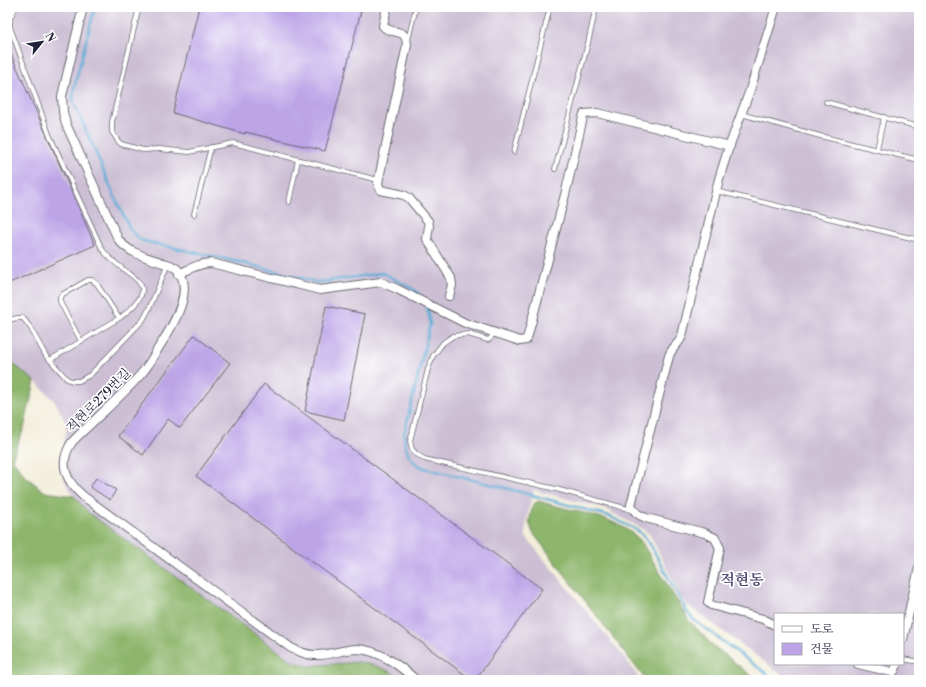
<svg xmlns="http://www.w3.org/2000/svg" width="926" height="687" font-family="'Libre Bodoni','Noto Serif KR',serif">
<rect width="100%" height="100%" fill="#fff"/>
<filter id="ink" filterUnits="userSpaceOnUse"><feTurbulence type="fractalNoise" baseFrequency=".025" numOctaves="2"/><feDisplacementMap in="SourceGraphic" scale="8" xChannelSelector="R" yChannelSelector="G"/><feConvolveMatrix kernelMatrix="1 2 1 2 8 2 1 2 1" color-interpolation-filters="sRGB"/></filter>
<filter id="wash" filterUnits="userSpaceOnUse"><feTurbulence type="fractalNoise" baseFrequency=".012" numOctaves="4" result="noise"/><feDisplacementMap in="SourceGraphic" scale="16" xChannelSelector="R" yChannelSelector="G"/><feGaussianBlur stdDeviation="0.9" result="paint"/><feColorMatrix in="noise" values="0 0 0 0 0 0 0 0 0 0 0 0 0 0 0 0 0 1.4 0 .05"/><feComposite in="paint" operator="in"/></filter>
<g filter="url(#wash)">
<rect width="100%" height="100%" fill="#f3eeda"/>
<path fill="#ccbfd4" fill-rule="evenodd" d="M7 7H919V680H789L686 604 681 597 650 535 643 529 605 509 534 490 529 507 525 532 526 537 623 656 640 680H402L391 672 339 663 307 666 292 661 102 523 89 513 74 496 65 482 60 461 66 433V423L56 403 35 381 7 359ZM775 614H903V664H775Z"/>
<g fill="#8db66c" stroke="#586c54">
<polygon points="7,359 35,381 24,428 12,459 25,476 45,492 74,496 89,513 292,661 307,666 359,662 377,666 391,672 402,680 7,680"/>
<path d="M539 501C574 513 615 514 641 541L688 619 711 644 757 680H649L642 675 533 533 529 522 533 504Z"/>
</g>
<g fill="none" stroke-linecap="round" stroke-linejoin="round">
<g stroke="#5cacd6" stroke-width="2.5">
<polyline points="95,7 74,88 73,101 118,204 130,229 139,239 143,241 243,263 316,282 321,282 383,273 413,289 422,298"/>
<path d="M426 306 429 314 430 324 404 435C405 450 410 463 424 468L517 491 609 516 637 530 645 537 650 544 687 612 694 620 775 680"/>
</g>
</g>
<g id="blocks">
<g fill="#bca4e7">
<polygon points="199,7 362,7 325,151 245,132 245,134 173,113"/>
<polygon points="7,45 95,245 7,284"/>
<polygon points="326,306 365,314 344,420 305,411"/>
<polygon points="194,335 230,363 180,428 168,419 143,455 118,436"/>
<polygon points="264,384 542,589 475,680 472,680 196,476"/>
<polygon points="96,478 116,490 110,500 90,487"/>
</g>
</g>
</g>
<g filter="url(#ink)">
<use href="#blocks" fill-opacity="0" stroke="#6b6973" stroke-width="1"/>
<g fill="none" stroke-linecap="round" stroke-linejoin="round">
<defs>
<g id="service">
<polyline points="139,7 112,122 112,132 118,141 121,144 143,150 159,149 189,152 233,143 378,180"/>
<polyline points="408,40 416,7"/>
<polyline points="826,102 919,127"/>
<polyline points="741,114 820,136 919,160"/>
<polyline points="877,149 884,117"/>
<polyline points="514,152 550,7"/>
<polyline points="555,169 588,43 596,7"/>
<polyline points="716,191 919,240"/>
<polyline points="289,202 298,160"/>
<polyline points="194,214 211,147"/>
<path d="M7 320 18 318H23L30 327 46 356 50 360 121 317C169 280 123 279 102 249L49 134 10 27V18L16 7"/>
<polyline points="493,332 491,338 488,340 468,334 453,336 443,343 433,356 428,369 410,441 412,449 415,453 424,459 556,489 632,510"/>
<path d="M81 341 61 304C59 299 59 297 63 294L88 280H92L97 284 119 318"/>
<polyline points="50,360 67,379 72,381 79,381 90,375 143,320 149,309 168,264"/>
<polyline points="903,659 919,662"/>
<polyline points="893,680 895,671"/>
</g>
<g id="minor">
<path d="M83 7 62 96 63 112 66 124 118 239C129 254 147 257 163 263 168 264 173 266 177 269 196 290 171 329 159 347 154 356 149 365 142 373 121 397 95 419 72 442 58 463 65 480 83 496L291 648C298 651 306 655 314 655 329 656 343 649 357 649 380 650 400 666 416 680"/>
<path d="M387 7 383 26C392 36 406 26 407 45L378 183 379 187 381 190 404 195 409 198 428 221 429 226 427 239 451 278 452 285 449 296"/>
<path d="M179 274C190 269 199 263 211 263L320 290 381 282 397 289 465 323 520 341 526 340 528 335 566 191 583 117 584 114 597 113 730 146"/>
<path d="M775 625 763 619 711 605 708 602 720 548 715 538 705 533 646 518C638 515 634 512 631 505L669 356C672 347 680 343 682 336L719 179 728 150 750 90 776 7"/>
<polyline points="903,639 919,568"/>
<polyline points="858,664 892,672 895,670 897,664"/>
</g>
</defs>
<use href="#service" stroke="#6b6973" stroke-width="5.5"/>
<use href="#minor" stroke="#6b6973" stroke-width="10"/>
<use href="#service" stroke="#fff" stroke-width="4"/>
<use href="#minor" stroke="#fff" stroke-width="8"/>
</g>
</g>
<g text-anchor="middle" stroke-width="3.5" stroke-linejoin="round" paint-order="stroke">
<g font-size="13" fill="#22223b" stroke="#fff">
<text transform="translate(98 400) rotate(-45)" y="5">적현로279번길</text>
</g>
<g font-size="15" font-weight="bold" fill="#585077" stroke="#fff">
<text x="742" y="585">적현동</text>
</g>
</g>
<rect width="926" height="687" fill="none" stroke="#fff" stroke-width="24"/>
<rect x="774" y="613" width="130" height="52" fill="#ffffff" stroke="#a7a7b1"/>
<rect x="782" y="626" width="20" height="6" fill="#ffffff" stroke="#a7a7b1"/>
<text x="810" y="633" font-size="12" fill="#22223b">도로</text>
<rect x="782" y="643" width="20" height="12" fill="#bca4e7" stroke="#a7a7b1"/>
<text x="810" y="653" font-size="12" fill="#22223b">건물</text>
<g transform="translate(42 42) rotate(60)" stroke="#ffffff" stroke-width="3" paint-order="stroke">
<path d="M0-3L7 15L0 10L-7 15Z" fill="#22223b"/>
<text y="-6" font-size="11" font-weight="bold" text-anchor="middle" fill="#22223b">N</text>
</g>
</svg>
